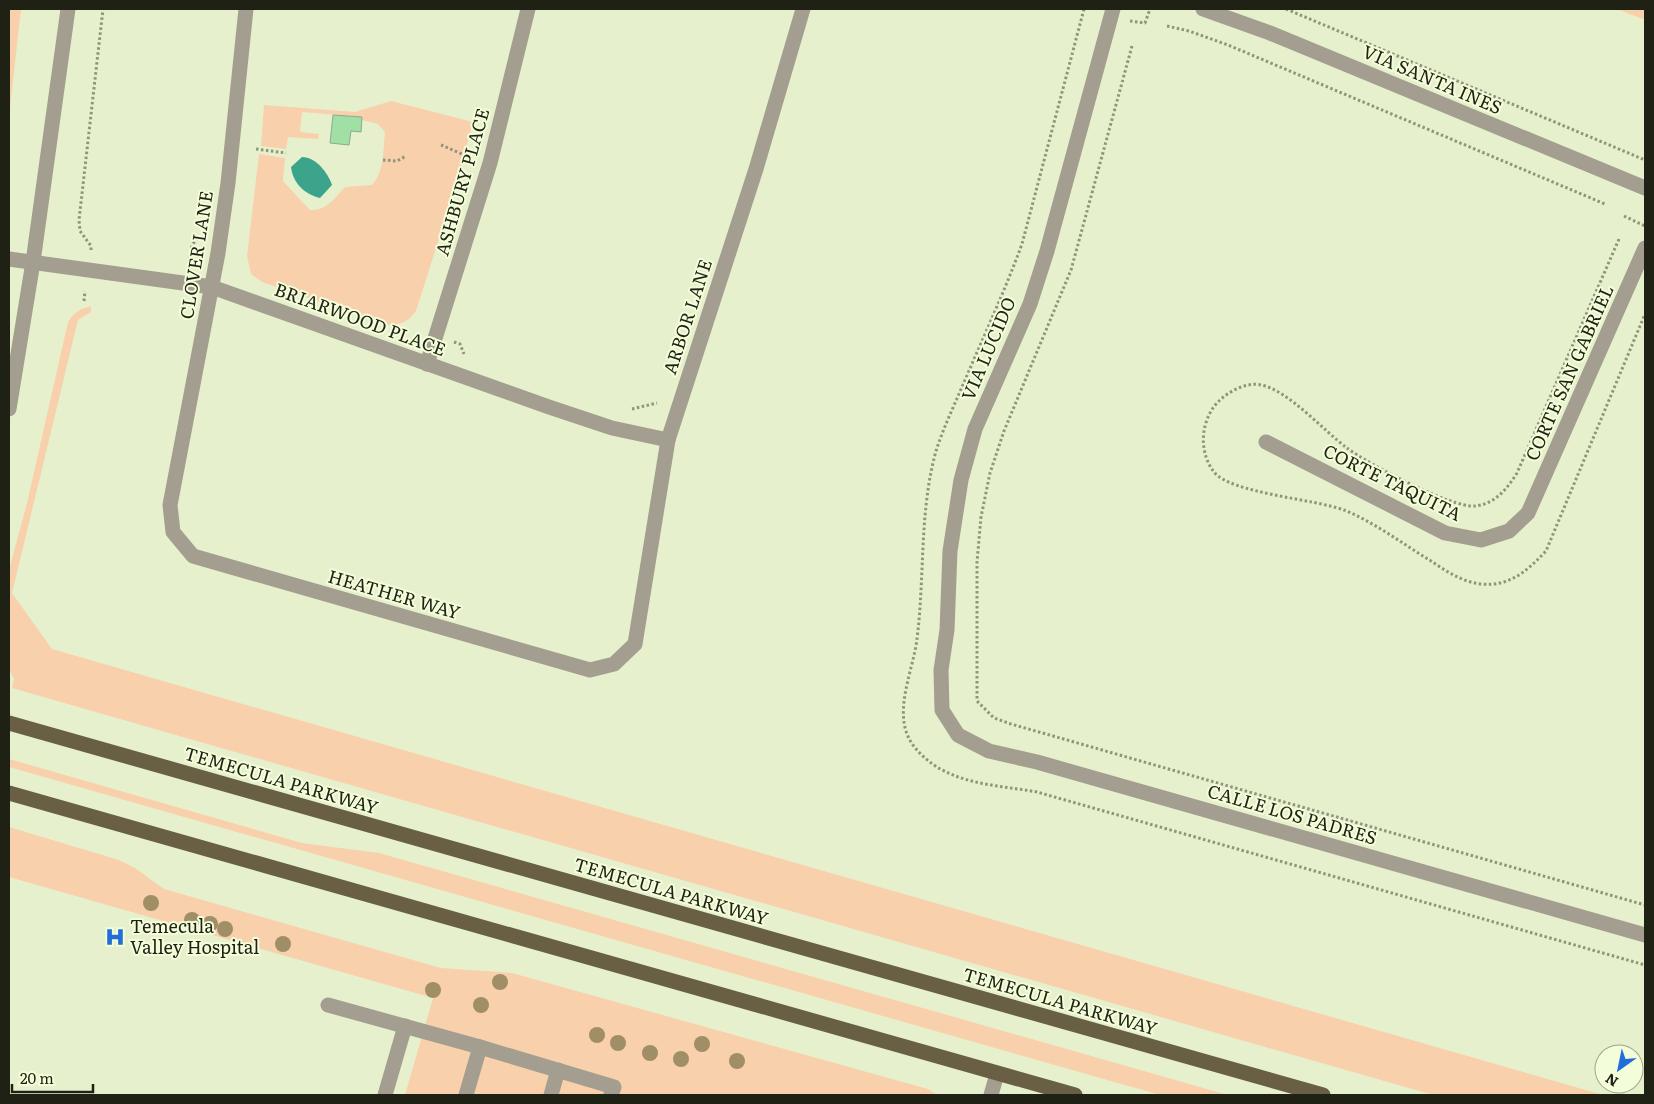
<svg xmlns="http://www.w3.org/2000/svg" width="1654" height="1104" font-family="Literata,serif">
<rect width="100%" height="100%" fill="#e7f0cc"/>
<g fill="#f9d0ac">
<polygon points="9,9 21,9 9,117"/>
<polygon points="1617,9 1645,9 1645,20"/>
<path d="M391 101 473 122 457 182 416 311C408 322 400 325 387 325L262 282 251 274 247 256 259 154 285 158 283 181 310 210C326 211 334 199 345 187L372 185C385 171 383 149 385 132L378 124 362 120V117L302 112 300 132 319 134 318 139 288 137 286 149 261 146 264 105 355 112Z"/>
<path d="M91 306V312L78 320 12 593 52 649 1603 1095H1433L12 688 14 679 9 669V570L27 503 68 322C74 312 80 309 91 306Z"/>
<polygon points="9,759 302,843 379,853 1228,1095 1160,1095 9,767"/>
<polygon points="9,827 119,860 135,868 164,889 441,968 512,973 928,1089 937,1095 405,1095 433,998 9,877"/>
</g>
<path fill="#3ba48b" d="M302 157C316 157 328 173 332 185L320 198C304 194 293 183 291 167Z"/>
<polygon fill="#a0e0a5" stroke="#8da88f" points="333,115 362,117 361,132 351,131 349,145 330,143"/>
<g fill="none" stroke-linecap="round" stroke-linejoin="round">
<g stroke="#8e957b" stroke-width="3" stroke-dasharray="2.5 2.5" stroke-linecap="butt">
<path d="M1084 9 1022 244C1004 293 982 340 962 387 953 408 943 429 936 451 919 512 925 576 917 639 913 672 891 715 913 745 943 785 993 784 1037 792L1645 965"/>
<polyline points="1286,9 1645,160"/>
<polyline points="1130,21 1145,23 1150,9"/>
<polyline points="1167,26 1189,31 1228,45 1605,204"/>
<polyline points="1132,46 1071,270 1004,431 990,473 981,517 977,562 977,701 994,718 1011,724 1645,905"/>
<polyline points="441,145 467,156"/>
<polyline points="256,149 286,153"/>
<polyline points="383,160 397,161 406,156"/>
<polyline points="1624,216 1645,226"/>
<path d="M1619 239 1517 473C1507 489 1495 504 1475 506 1451 508 1368 464 1347 448 1324 431 1288 390 1261 385 1244 381 1222 395 1213 408 1200 427 1200 454 1214 472 1230 493 1314 499 1344 510 1374 522 1403 544 1431 561 1446 571 1462 582 1481 584 1510 587 1528 570 1546 551L1645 314"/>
<polyline points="91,250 91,246 80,231 79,220 103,9"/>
<polyline points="189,263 192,245 197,239"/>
<polyline points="84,301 85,291"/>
<polyline points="454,342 460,344 464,354"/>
<polyline points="632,409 657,403"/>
</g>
<g stroke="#a39e90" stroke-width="15">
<polyline points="246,9 228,183 218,253 170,505 173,532 193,556 590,670 614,664 635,644 668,440 756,169 803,9"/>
<polyline points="1113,9 1047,251 1030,304 975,429 961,480 950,551 947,630 941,670 942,710 958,735 989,751 1037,762 1645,935"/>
<polyline points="1203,9 1270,33 1645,188"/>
<polyline points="9,259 212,287 549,407 612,428 668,440"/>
<polyline points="427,364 490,163 528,9"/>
<polyline points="9,409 33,262 68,9"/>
<polyline points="1266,442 1445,533 1481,540 1509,531 1528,513 1645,248"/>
<polyline points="328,1005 480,1047 466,1095"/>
<polyline points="480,1047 614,1087 611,1095"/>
<polyline points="385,1095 405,1026"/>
<polyline points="551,1095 558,1070"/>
<polyline points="991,1095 997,1074"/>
</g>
<g stroke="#685f45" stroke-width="15">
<polyline points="9,723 1323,1095"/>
<polyline points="9,793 1075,1095"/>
</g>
</g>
<g fill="#a08e66">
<circle cx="151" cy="903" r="8"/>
<circle cx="192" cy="920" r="8"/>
<circle cx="210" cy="924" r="8"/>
<circle cx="225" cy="929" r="8"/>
<circle cx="283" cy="944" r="8"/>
<circle cx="500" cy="982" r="8"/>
<circle cx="433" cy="990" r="8"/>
<circle cx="481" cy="1005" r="8"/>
<circle cx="597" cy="1035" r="8"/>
<circle cx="618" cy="1043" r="8"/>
<circle cx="702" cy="1044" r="8"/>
<circle cx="650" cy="1053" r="8"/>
<circle cx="681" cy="1059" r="8"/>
<circle cx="737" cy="1061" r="8"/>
</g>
<defs>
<symbol id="hospital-bare" viewBox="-9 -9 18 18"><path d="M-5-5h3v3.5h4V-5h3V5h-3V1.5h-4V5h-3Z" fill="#226ed9" stroke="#f4fdda" stroke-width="2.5" paint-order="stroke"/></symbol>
</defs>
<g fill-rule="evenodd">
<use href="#hospital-bare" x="101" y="923" width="28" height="28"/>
</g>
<g text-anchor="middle" stroke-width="4" stroke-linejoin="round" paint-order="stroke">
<g font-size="18" fill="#1e2114" stroke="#f4fdda">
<text transform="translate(1432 80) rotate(23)" y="6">VIA SANTA INES</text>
<text transform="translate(463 182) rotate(-74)" y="6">ASHBURY PLACE</text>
<text transform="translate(197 255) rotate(-81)" y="6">CLOVER LANE</text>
<text transform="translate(688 317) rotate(-72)" y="6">ARBOR LANE</text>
<text transform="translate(360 320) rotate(20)" y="6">BRIARWOOD PLACE</text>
<text transform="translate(989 349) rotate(-67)" y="6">VIA LUCIDO</text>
<text transform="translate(1570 373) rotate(-66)" y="6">CORTE SAN GABRIEL</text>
<text transform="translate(1392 483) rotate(26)" y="6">CORTE TAQUITA</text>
<text transform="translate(394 595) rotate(16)" y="6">HEATHER WAY</text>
<text transform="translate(281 781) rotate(16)" y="6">TEMECULA PARKWAY</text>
<text transform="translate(1292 815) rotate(16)" y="6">CALLE LOS PADRES</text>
<text transform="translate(671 892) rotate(16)" y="6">TEMECULA PARKWAY</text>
<text transform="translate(1060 1002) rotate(16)" y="6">TEMECULA PARKWAY</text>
</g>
<g font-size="18" fill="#1e2114" stroke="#f4fdda" text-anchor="start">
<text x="130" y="933">Temecula<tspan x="130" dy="21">Valley Hospital</tspan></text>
</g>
</g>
<rect width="1654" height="1104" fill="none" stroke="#1e2114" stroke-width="20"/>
<g transform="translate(1619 1069) rotate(213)"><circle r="24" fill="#f4fdda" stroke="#9ea58b"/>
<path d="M0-4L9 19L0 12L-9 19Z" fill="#226ed9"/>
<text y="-8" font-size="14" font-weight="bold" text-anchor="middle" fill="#1e2114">N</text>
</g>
<path d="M12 1084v8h81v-8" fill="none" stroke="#1e2114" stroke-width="2.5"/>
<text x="20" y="1084" font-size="15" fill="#1e2114" stroke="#f4fdda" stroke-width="4" paint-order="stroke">20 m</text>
</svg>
